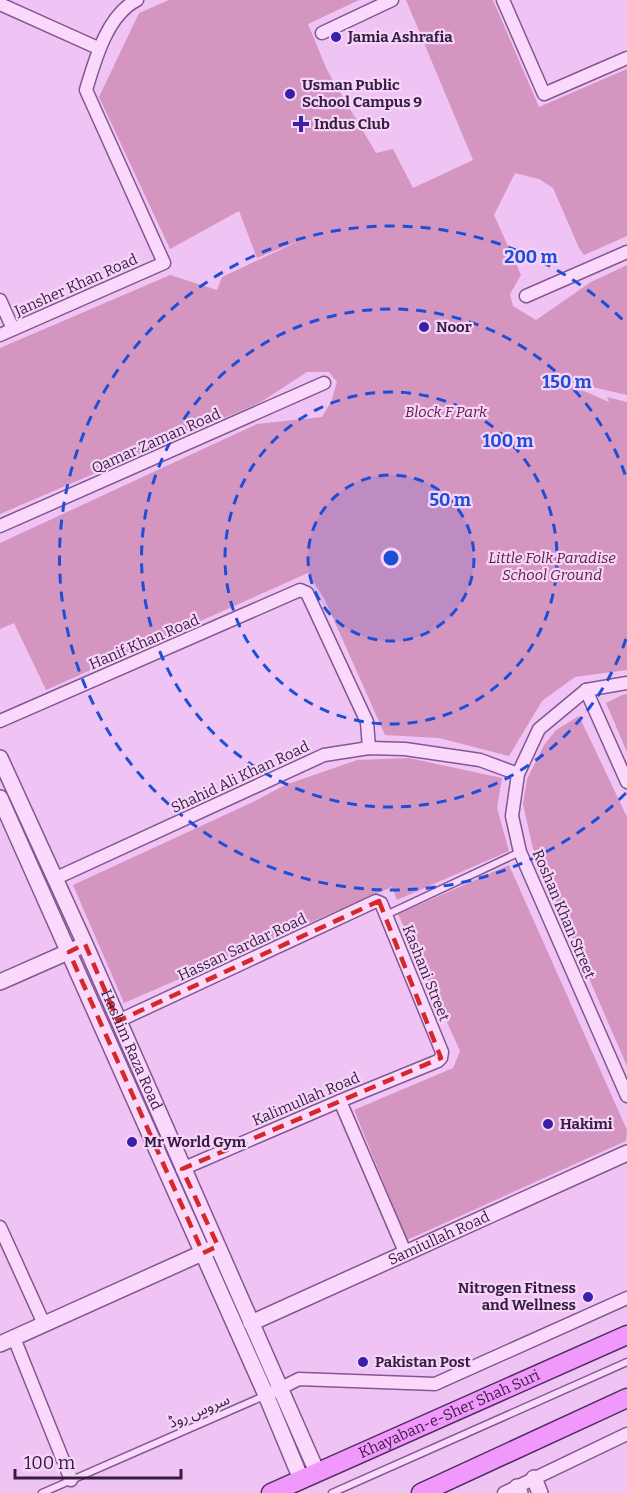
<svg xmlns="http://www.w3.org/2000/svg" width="627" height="1493" font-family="Bitter,'Noto Sans Arabic',serif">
<rect width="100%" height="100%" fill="#efc4f4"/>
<g fill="#d496c0">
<polygon points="169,0 359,0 308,24 327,70 376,153 393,149 413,188 473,160 406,0 493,0 539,107 627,69 627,236 584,255 579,248 553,188 539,179 515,173 494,215 521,275 510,294 513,306 536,320 591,282 627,265 627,395 557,379 609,402 607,397 627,402 627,670 575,677 542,701 509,756 439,738 385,735 325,600 308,573 46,690 14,623 0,629 0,543 257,424 322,417 331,402 337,382 329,372 307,372 261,402 0,514 0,348 170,275 217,290 222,277 303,239 257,258 239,211 170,249 99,97 139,13"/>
<polygon points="627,694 627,752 606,703 622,695"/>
<polygon points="579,716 627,817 627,1066 533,849 523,804 527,779 544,745 556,730"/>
<polygon points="409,758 502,778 497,808 509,851 397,900 392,887 124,1003 73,885 253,802 285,785 357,760"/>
<polygon points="509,865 627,1130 626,1141 407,1240 354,1110 453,1068 460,1051 398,914"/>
</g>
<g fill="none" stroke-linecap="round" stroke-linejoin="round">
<defs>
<g id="service">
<polyline points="386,915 520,852"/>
<polyline points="42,1493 264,1396"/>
<polyline points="332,1493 627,1362"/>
</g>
<g id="minor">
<polyline points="503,0 544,94 627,58"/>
<polyline points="0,4 98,48"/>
<polyline points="322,33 392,0"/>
<polyline points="526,296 627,252"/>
<polyline points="0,300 13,329"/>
<path d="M0 335 164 263 86 90C95 60 107 15 137 0"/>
<polyline points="0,526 324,383"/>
<polyline points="586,690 539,729 518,774 512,816 520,852 627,1096"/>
<polyline points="586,690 627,782"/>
<polyline points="586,690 627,683"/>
<polyline points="0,721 300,590 307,593 367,722 369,748"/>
<polyline points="54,879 324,755 369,748 405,749 480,760 518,774"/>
<polyline points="118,1021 376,901 381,903 442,1052 441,1058 438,1061 340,1101 182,1169"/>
<polyline points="340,1101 405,1252"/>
<polyline points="0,1227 44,1324"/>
<polyline points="14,1338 71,1480"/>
<polyline points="273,1392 299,1379 435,1384 627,1298"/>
<polyline points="504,1493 627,1434"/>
</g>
<g id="tertiary">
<path id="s1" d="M0 758 85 944 317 1472"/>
<polyline points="0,798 266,1395 301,1479"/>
<polyline points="0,982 77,948"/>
<path id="s2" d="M251 1323 627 1153"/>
<polyline points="0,1344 211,1249"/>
<polyline points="534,1478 540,1493"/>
<polyline points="517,1487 520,1493"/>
</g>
<g id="primary">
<path id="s3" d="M271 1493 627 1335"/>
<polyline points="421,1493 627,1398"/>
</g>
</defs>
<use href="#service" stroke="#825792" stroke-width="9"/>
<use href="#minor" stroke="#825792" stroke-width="15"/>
<use href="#tertiary" stroke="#825792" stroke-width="18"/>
<use href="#primary" stroke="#4e2c5f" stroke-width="21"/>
<use href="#service" stroke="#fad9fd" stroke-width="6"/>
<use href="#minor" stroke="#fad9fd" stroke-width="12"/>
<use href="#tertiary" stroke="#fad9fd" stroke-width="15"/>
<use href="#primary" stroke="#f098fb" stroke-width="18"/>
</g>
<path fill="none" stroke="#d62828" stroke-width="4.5" stroke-dasharray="12 8" stroke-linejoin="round" d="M379 901 441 1058 182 1169 218 1246 203 1253 69 952 85 944 118 1021Z"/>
<circle cx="391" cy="558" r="83" fill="#1d4ed8" fill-opacity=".12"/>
<g fill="none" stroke="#1d4ed8" stroke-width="3" stroke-dasharray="10 8">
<circle cx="391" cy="558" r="83"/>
<circle cx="391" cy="558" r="166"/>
<path d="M626 639A249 249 0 1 1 626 477"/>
<path d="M626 793A332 332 0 1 1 626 323"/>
</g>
<g fill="#3a1fa9" stroke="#f7d5fa" stroke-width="2">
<circle cx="336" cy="37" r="6"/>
<circle cx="290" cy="94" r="6"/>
<path d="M298 115h6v6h6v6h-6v6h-6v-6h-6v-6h6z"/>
<circle cx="424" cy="327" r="6"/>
<circle cx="548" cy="1124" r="6"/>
<circle cx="132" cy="1142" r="6"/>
<circle cx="588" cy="1297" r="6"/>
<circle cx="363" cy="1362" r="6"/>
</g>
<g text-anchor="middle" stroke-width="4.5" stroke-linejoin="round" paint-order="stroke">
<g font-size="15" font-weight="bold" fill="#351d40" stroke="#f7d5fa" text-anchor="start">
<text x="348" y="42">Jamia Ashrafia</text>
<text x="302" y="90">Usman Public<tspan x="302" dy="17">School Campus 9</tspan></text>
<text x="314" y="129">Indus Club</text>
<text x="436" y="332">Noor</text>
<text x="560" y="1129">Hakimi</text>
<text x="144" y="1147">Mr World Gym</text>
<text x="576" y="1293" text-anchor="end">Nitrogen Fitness<tspan x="576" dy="17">and Wellness</tspan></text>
<text x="375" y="1367">Pakistan Post</text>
</g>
<g font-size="15" fill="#351d40" stroke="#f7d5fa">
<text transform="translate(76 285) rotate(-24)" y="5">Jansher Khan Road</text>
<text transform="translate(156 441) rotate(-24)" y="5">Qamar Zaman Road</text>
<text transform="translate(144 642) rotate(-23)" y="5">Hanif Khan Road</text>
<text transform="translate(240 777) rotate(-25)" y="5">Shahid Ali Khan Road</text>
<text transform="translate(564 914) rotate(67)" y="5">Roshan Khan Street</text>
<text transform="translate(242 947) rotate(-25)" y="5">Hassan Sardar Road</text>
<text transform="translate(426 973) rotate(68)" y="5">Kashani Street</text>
<text dy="5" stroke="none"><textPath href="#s1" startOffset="320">Hashim Raza Road</textPath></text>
<text transform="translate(306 1099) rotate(-23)" y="5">Kalimullah Road</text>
<text dy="5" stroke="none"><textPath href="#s2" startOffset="206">Samiullah Road</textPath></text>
<text transform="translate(199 1411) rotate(-23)" y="5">سروس روڈ</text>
<text dy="5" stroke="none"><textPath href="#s3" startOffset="195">Khayaban-e-Sher Shah Suri</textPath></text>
</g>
<g font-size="15" font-style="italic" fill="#5f2143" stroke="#f7d5fa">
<text x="446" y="417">Block F Park</text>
<text x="552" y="563">Little Folk Paradise<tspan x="552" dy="17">School Ground</tspan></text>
</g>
</g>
<circle cx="391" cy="558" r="9" fill="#1d4ed8" stroke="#f7d5fa" stroke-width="3"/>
<g font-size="18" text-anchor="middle" font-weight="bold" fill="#1d4ed8" stroke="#f7d5fa" stroke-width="4.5" stroke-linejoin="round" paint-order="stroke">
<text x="531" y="263">200 m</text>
<text x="567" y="388">150 m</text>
<text x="508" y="447">100 m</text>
<text x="450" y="506">50 m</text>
</g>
<path d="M15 1469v9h166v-9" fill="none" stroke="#351d40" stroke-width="3"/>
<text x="24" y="1469" font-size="18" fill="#351d40" stroke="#f7d5fa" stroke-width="4.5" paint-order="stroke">100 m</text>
</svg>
